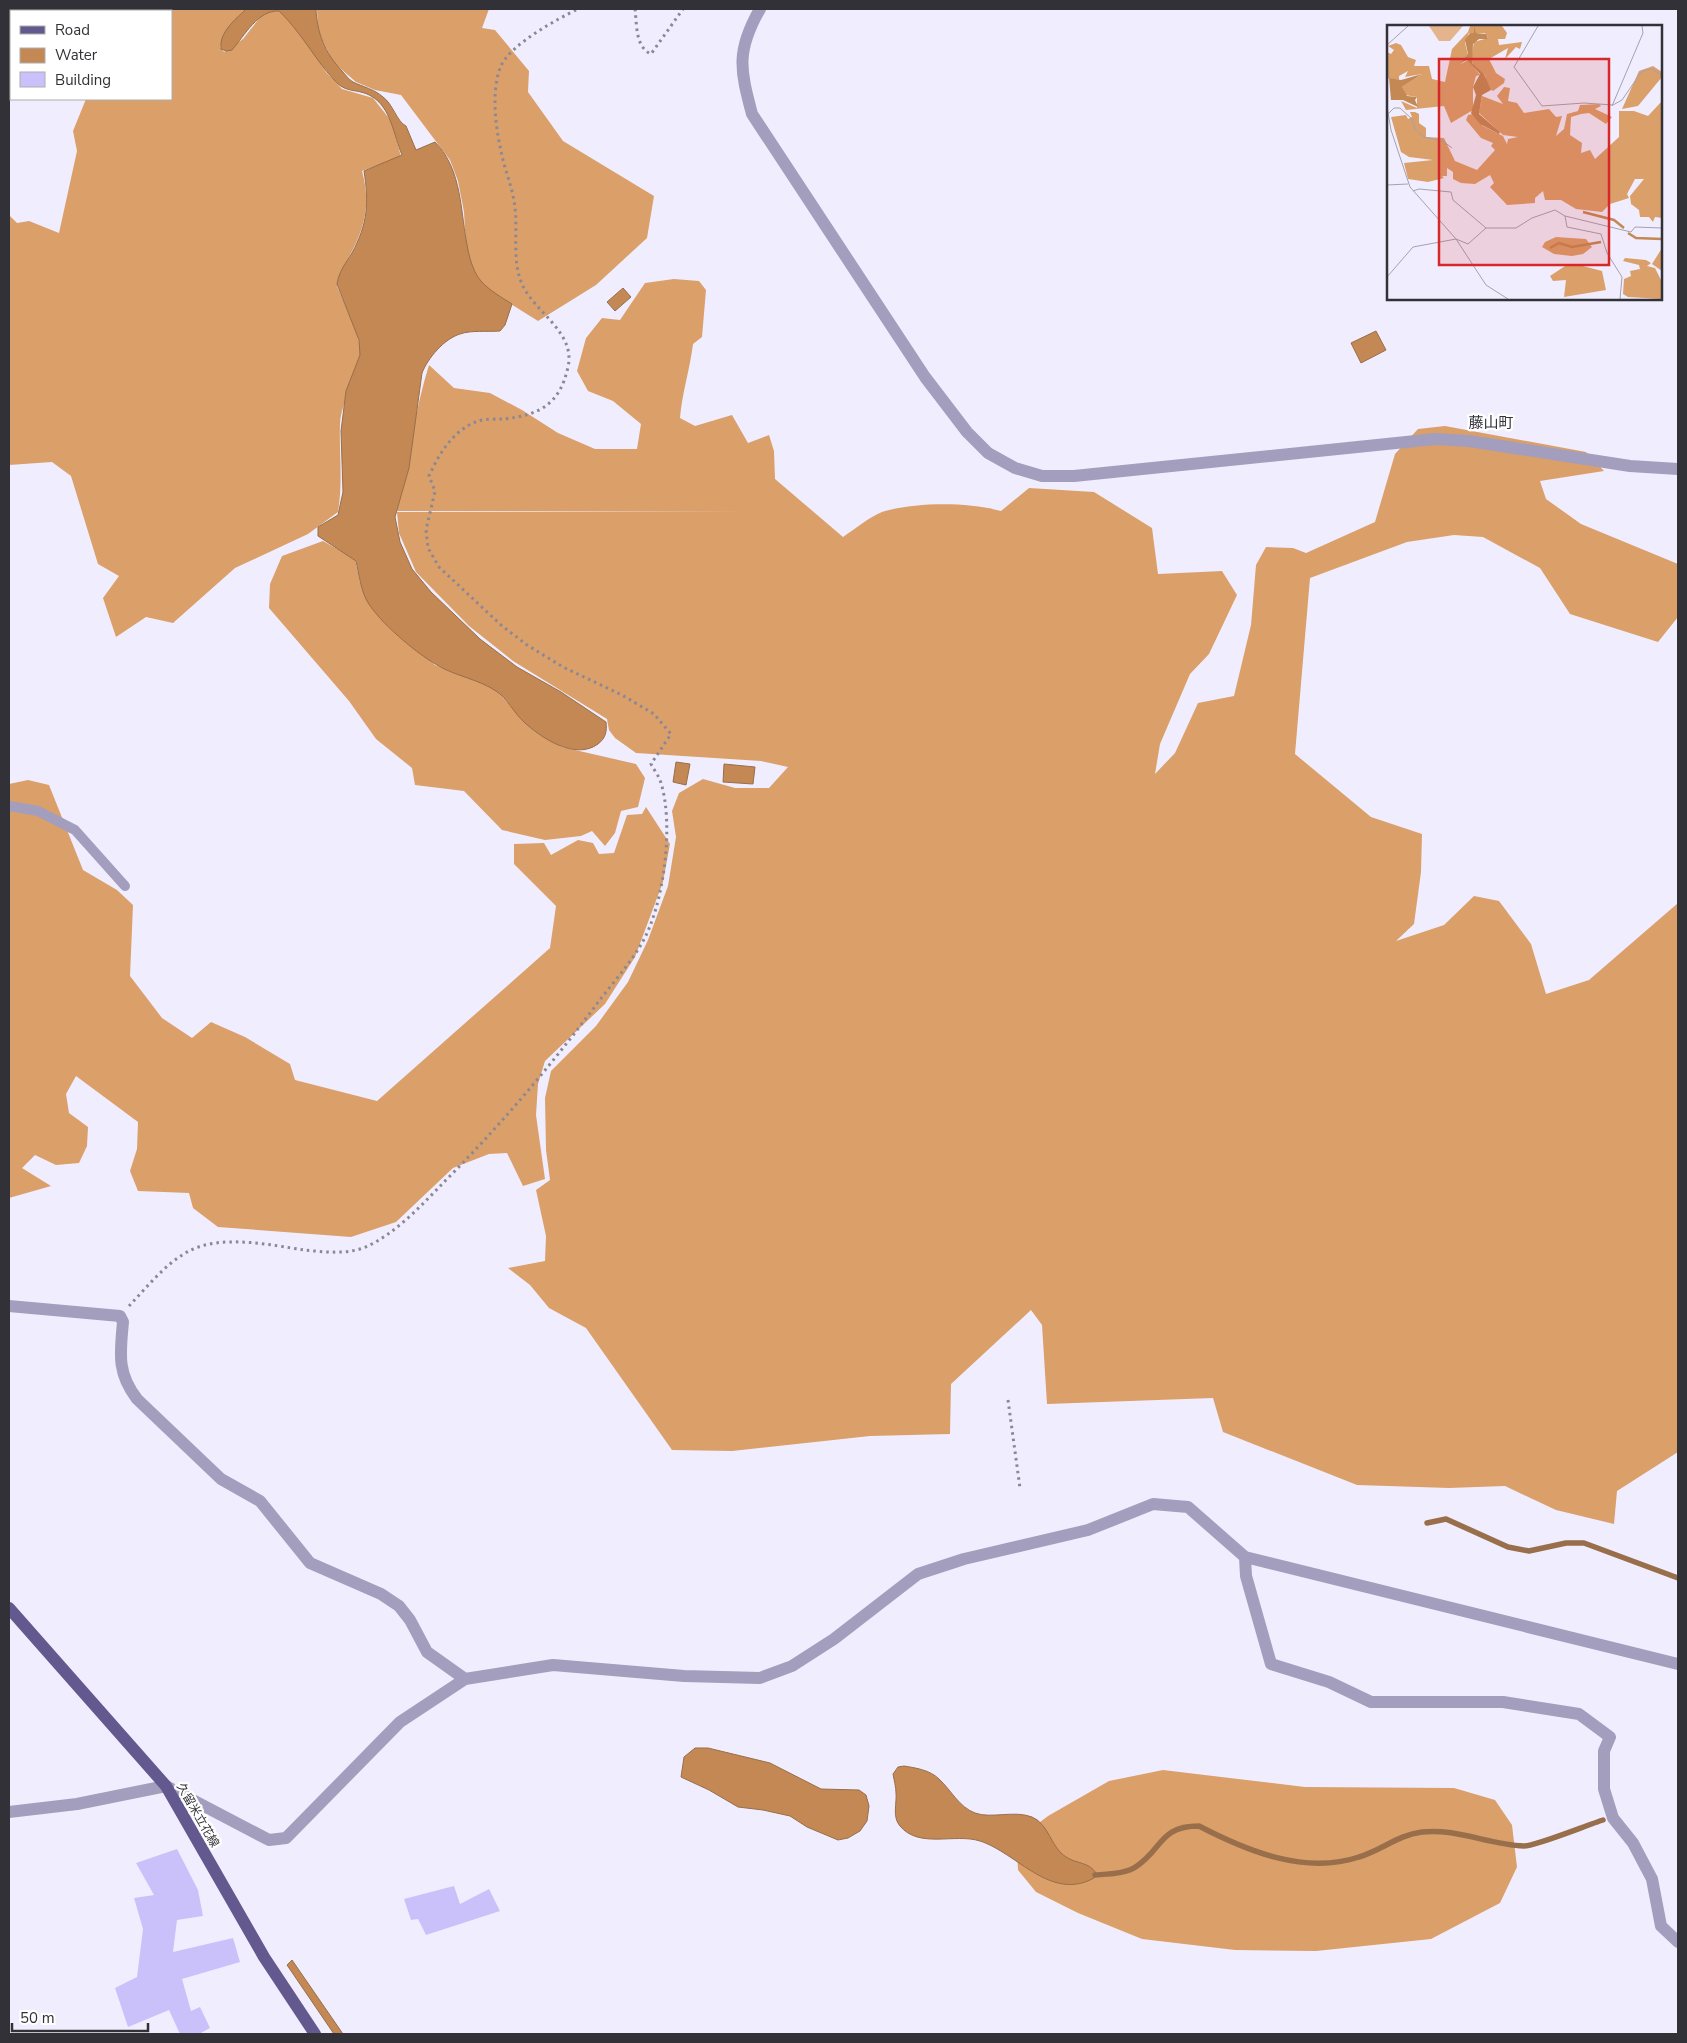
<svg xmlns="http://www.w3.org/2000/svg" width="1687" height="2043" font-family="'Nunito Sans','Noto Sans JP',sans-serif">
<rect width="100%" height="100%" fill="#f0eefe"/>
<g fill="#db9f6a">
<path d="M121 9H246L225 32 220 47 224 52 243 39 261 16 272 10 282 12 302 34 326 72 342 89 373 98 392 122 401 157 362 171C371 204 365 228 349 257 344 267 338 274 337 286 344 304 363 339 361 358 358 379 341 401 340 424 339 453 343 482 338 512L308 534 235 568 173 623 146 617 116 637 103 598 119 576 98 564 71 476 52 462 9 465V215L17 223 29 221 59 233 77 151 73 131 86 99H171V11H121Z"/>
<polygon points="317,9 489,9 482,28 495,30 529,71 528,92 563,141 654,196 647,238 596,285 538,321 477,283 466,248 464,212 458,181 450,160 401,95 375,90 356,82 334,63 318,32"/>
<path d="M674 279 699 281 706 290 702 337 693 344C690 369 682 393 680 418L695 426 732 415 748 443 769 435 774 451 775 479 843 537C855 529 869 517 882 512 915 502 968 502 1001 511L1029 488 1094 492 1152 528 1158 574 1222 571 1237 595 1209 654 1190 674 1160 744 1155 774 1175 753 1198 703 1234 696 1251 625 1256 565 1266 547 1293 548 1306 553 1375 522 1395 454 1418 429 1445 426 1586 452 1604 471 1540 481 1546 499 1581 524 1678 564V617L1658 642 1570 614 1540 568 1483 537 1454 535 1407 542 1310 578 1295 754 1371 817 1422 834 1421 872 1414 924 1396 941 1444 925 1474 896 1499 901 1531 944 1546 994 1589 980 1678 903V1452L1617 1491 1614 1524 1556 1510 1505 1486 1449 1488 1357 1485 1223 1432 1213 1398 1047 1404 1042 1325 1031 1310 951 1384 950 1434 870 1436 732 1451 672 1450 586 1328 549 1308 530 1285 508 1268 545 1261 546 1236 536 1190 550 1180 546 1150 545 1098 551 1071 596 1026 628 982 648 940 668 886 676 837 672 811 679 793 703 779 735 788H769L788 767 761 761 636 753 615 738 609 730 607 719 513 661 469 626 416 572 399 533 397 512H748L397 511C409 462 414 412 429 365L454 388 490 393 522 410 558 433 595 449H637L641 424 613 401 588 391 577 371 586 338 602 318 620 320 645 283Z"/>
<polygon points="323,541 355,559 360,581 370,601 391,626 435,665 493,687 531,728 562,747 636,764 645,778 638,807 621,811 615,833 605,846 592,831 581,836 545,840 502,830 464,791 415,785 412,768 376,739 349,701 269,608 270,584 282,556"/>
<polygon points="28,780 49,785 83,870 117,890 133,905 130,976 162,1018 192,1038 211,1022 245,1037 290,1064 295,1080 377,1101 550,948 556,906 514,864 514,844 544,843 551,855 578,840 593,843 599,854 614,853 627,815 642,814 646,807 670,844 663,882 635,957 605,1004 545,1061 538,1084 536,1115 545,1179 523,1186 507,1153 489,1154 453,1168 396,1222 351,1237 218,1227 193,1208 189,1193 138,1191 130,1171 137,1149 138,1122 76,1076 66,1094 69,1113 88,1127 87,1146 79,1163 56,1165 35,1155 22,1168 51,1186 9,1198 9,784"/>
<polygon points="1163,1770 1305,1787 1454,1788 1495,1800 1512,1825 1517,1867 1500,1903 1431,1939 1316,1951 1235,1950 1142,1939 1078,1913 1036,1892 1018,1870 1017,1854 1023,1835 1048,1816 1109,1781"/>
</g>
<g fill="#c38854" stroke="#986e4b">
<path d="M246 9H316C317 33 325 53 342 71 345 74 349 80 353 82 363 87 374 89 383 97 393 104 397 122 406 126L416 150 435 142C463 170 460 213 468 250 470 260 474 273 481 281 490 291 501 297 512 304L505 325 500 331C487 332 471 330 460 334 444 339 428 358 422 373L409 468 395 517 400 542 412 569 431 592 480 639 517 667 561 692 606 722C607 731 606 738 598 744 575 761 540 737 524 722 514 713 507 698 496 691 478 679 455 676 437 665 416 653 379 622 367 601 361 590 359 574 356 561L318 536V527L338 515 343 492 341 431 346 391 360 355 359 340 337 284C339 271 346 263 352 253 368 223 369 203 364 171L402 155C394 136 391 107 371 96 357 88 346 94 334 80 314 58 301 32 279 11 258 10 245 35 232 50L226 51 221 49C219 32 235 20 246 9Z"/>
<polygon points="623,288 631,297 615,311 607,302"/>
<polygon points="1376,331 1386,350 1361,363 1351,343"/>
<polygon points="676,762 690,764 686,785 673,782"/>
<polygon points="724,764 755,767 753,784 723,782"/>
<polygon points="695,1748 708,1748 770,1763 821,1789 859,1790 866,1795 869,1806 867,1821 860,1831 848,1838 838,1840 807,1827 790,1816 763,1810 738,1807 709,1790 681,1777 684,1757"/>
<path d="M904 1766C916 1768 930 1770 939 1779 951 1790 959 1807 975 1813 991 1819 1014 1810 1032 1817 1049 1824 1051 1848 1066 1857 1077 1864 1089 1862 1096 1873L1094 1878C1051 1902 1017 1853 980 1841 955 1833 919 1849 900 1826 892 1817 897 1803 896 1793 896 1787 894 1780 893 1774L898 1767Z"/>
<polygon points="292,1960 343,2034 334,2034 287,1965"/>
</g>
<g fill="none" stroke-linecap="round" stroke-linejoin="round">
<g stroke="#986e4b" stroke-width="5.5">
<polyline points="1427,1523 1446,1519 1508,1547 1529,1551 1566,1543 1584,1543 1678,1578"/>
<path d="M1095 1875C1108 1874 1126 1874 1137 1866 1163 1848 1160 1826 1199 1826 1247 1851 1305 1875 1359 1857 1382 1850 1398 1835 1422 1832 1457 1828 1489 1845 1524 1846 1536 1846 1587 1825 1603 1820"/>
</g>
</g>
<g fill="#cac1fa">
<polygon points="177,1849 198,1890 203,1916 177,1920 173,1952 233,1938 240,1962 182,1979 191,2011 200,2007 210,2028 199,2034 180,2034 169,2010 128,2027 115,1988 137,1977 143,1929 134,1898 154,1895 136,1863"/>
<polygon points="454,1886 460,1904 489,1889 500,1911 426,1935 418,1919 411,1920 404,1899"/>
</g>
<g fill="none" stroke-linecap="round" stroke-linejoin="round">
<g stroke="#8a8893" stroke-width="3" stroke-dasharray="2.5 4" stroke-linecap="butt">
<path d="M635 9C637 24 635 47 651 54L683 9"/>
<path d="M129 1306C147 1287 166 1263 189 1251 221 1234 271 1245 304 1250 325 1252 349 1255 368 1246 397 1232 422 1205 444 1182 499 1127 549 1068 596 1005 611 985 629 965 642 943 664 905 674 825 661 783 659 776 654 770 651 764L671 734 654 714 622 695 563 667 527 645 501 625 439 567 428 548 426 530 435 491 429 476C439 454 453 430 478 421 485 419 496 419 504 419 540 415 560 404 568 367 576 332 534 312 522 284 511 258 519 228 514 201 511 183 503 165 500 146 495 123 491 86 502 64 512 44 557 19 578 9"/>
<polyline points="1008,1400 1020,1488"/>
</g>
<polyline stroke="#a39ebd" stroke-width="10" points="9,806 38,811 75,830 125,886"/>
<g stroke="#a39ebd" stroke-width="12">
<path d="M760 9C736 51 740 69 752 114L925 377 967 432 988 453 1015 468 1042 476H1074L1435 439 1469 441 1630 466 1678 469"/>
<path d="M9 1306 120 1316 123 1322C120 1354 117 1373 137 1399L221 1479 260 1501 310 1563 381 1594 399 1606 410 1620 427 1652 465 1679"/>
<polyline points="1245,1557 1246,1576 1271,1664 1329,1682 1371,1702 1503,1702 1579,1714 1610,1737 1604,1751 1604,1789 1613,1818 1633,1843 1652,1879 1661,1926 1678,1942"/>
<polyline points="9,1812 77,1804 166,1786 269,1840 286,1838 400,1722 465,1679 553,1665 684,1676 760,1678 792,1666 834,1639 918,1574 964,1559 1088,1530 1153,1504 1188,1507 1245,1557 1678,1664"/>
</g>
<polyline stroke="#64598f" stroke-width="12" points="9,1608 166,1786 264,1957 315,2034"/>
</g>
<g text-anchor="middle" stroke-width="4.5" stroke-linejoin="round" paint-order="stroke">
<g font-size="12" fill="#323137" stroke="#fff">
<text transform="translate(198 1815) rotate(60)" y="4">久留米立花線</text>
</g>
<g font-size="15" fill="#323137" stroke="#fff">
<text x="1491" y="428">藤山町</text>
</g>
</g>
<g transform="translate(1387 25)">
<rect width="275" height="275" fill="#f0eefe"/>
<path d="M42 1H76L63 16H52Z" fill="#e4b58d"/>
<path d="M83 1H115L120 8 118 14H111L112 20 135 17 133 24 129 22 118 34 121 23 102 34 109 48 118 54 117 58 106 66 100 62 98 50 86 40 84 33 87 17 101 13 98 8H82L78 18 81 30 74 39 81 35 93 50 89 51 86 62V85L64 98 57 81 19 85 14 76 30 83V72L18 70 15 62 35 49 18 52 21 46 12 51V55L0 53V27L4 29 7 25 1 21 9 18 14 20 21 32 29 35 27 41H42L45 54 58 57 65 24 81 7ZM266 41 275 47V52L251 81 235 84 252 46ZM117 62 123 63 121 76 130 78 137 88 162 84 169 92 175 91 169 111 177 104 180 89 191 86 193 80 212 79 214 81 208 84 225 92 219 99 202 88 194 89 184 92 183 110 195 118 194 128 203 125 208 134 232 112V86H247L261 91 275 76V193L268 192 266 197 262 192H253L252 185 244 179 243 171 257 154H248L240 169 242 173 223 179 215 187 189 184 174 175H158L156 166 148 173V178L120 180 103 162 107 158 103 150 88 159 74 158 66 154V147L60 143V151H55L57 153 41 157 21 154 17 138 46 135 22 132 14 127 4 92 19 90 21 94 25 92 23 87H28L32 89V98L39 103V112L57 113 68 136 90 145 108 125 104 121 106 118 94 113 79 95 81 90 86 89 96 101 116 111 120 119 121 114 131 112 116 110 92 88 95 71 116 79 110 71ZM169 212 199 214 205 222 196 229 185 231 167 229 155 222 158 217ZM275 223V246L265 239ZM238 233 259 235 264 238 260 241 268 243 275 257V274L241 272 236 269 237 254 244 251 243 246 253 244 252 240 236 236ZM192 240 215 246 219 265 177 272 179 255 166 256 163 251 178 241Z" fill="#db9f6a"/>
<path d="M87 1 89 8 99 9 101 14H92L86 19 85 38 97 49 104 65 95 70 92 89 113 107 112 109 93 99 84 88 89 70 86 62 93 49 80 35 74 38 81 29 78 15 83 8H87ZM35 49 15 62 20 71 30 72 28 75 31 82 16 75H4L2 53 14 55Z" fill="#c38854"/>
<path fill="none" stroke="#c38854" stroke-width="2.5" d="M196 187 227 195 237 203M241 208 249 213 275 214M163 223 172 218 185 222 214 217"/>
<path fill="none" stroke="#a4a2ae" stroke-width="1" d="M151 1 127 42 155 81 197 78 226 80 235 75 255 46 264 44 275 50M0 20 21 1M225 81 256 8 255 1M0 82 4 105 23 162 69 214 99 260 121 274M0 90 7 83H13L25 94 28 104 37 112 56 116 65 123M0 160 21 159M26 166 32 164 64 167 66 175 99 203M178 191 180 202 214 209 220 228 235 252 233 274M0 252 26 222 69 214 81 219 99 203H129L145 193 168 185 178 191 244 207 248 202 275 203"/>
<path fill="#d62828" fill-opacity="0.15" stroke="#d62828" stroke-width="2.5" d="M52 34H222V240H52Z"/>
<rect width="275" height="275" fill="none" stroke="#323137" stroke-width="2.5"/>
</g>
<rect width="1687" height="2043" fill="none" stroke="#323137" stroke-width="20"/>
<rect x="10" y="10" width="162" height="90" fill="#ffffff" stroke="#adadaf"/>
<rect x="20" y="26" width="25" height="8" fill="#64598f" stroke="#adadaf"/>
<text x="55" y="35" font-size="15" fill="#323137">Road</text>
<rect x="20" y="48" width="25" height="15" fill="#c38854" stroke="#adadaf"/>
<text x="55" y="60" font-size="15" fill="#323137">Water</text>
<rect x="20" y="72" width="25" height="15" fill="#cac1fa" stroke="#adadaf"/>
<text x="55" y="85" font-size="15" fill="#323137">Building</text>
<path d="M12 2023v8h136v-8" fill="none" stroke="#323137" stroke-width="2.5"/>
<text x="20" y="2023" font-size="15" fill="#323137" stroke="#ffffff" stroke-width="4" paint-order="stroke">50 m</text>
</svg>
